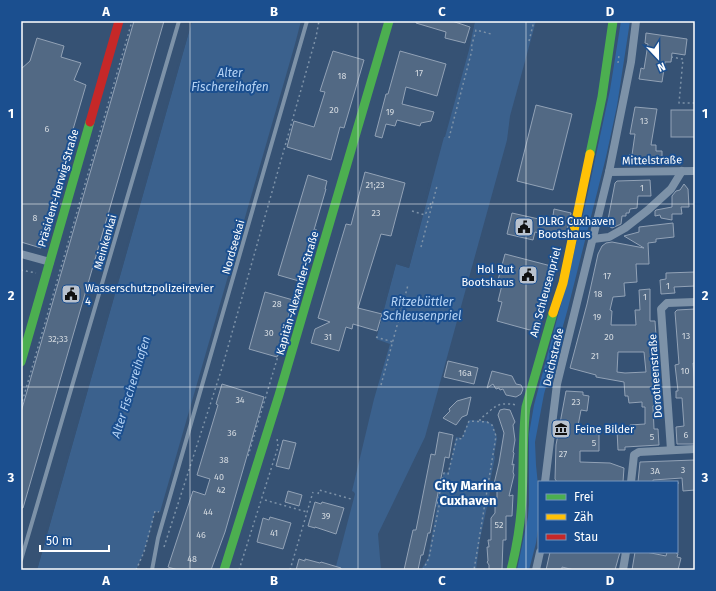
<svg xmlns="http://www.w3.org/2000/svg" width="716" height="591" font-family="'Fira Sans',sans-serif">
<rect width="100%" height="100%" fill="#365274"/>
<polygon fill="#2f66a5" points="621,21 630,21 617,106 606,157 568,308 544,394 535,442 536,465 539,495 539,523 536,543 529,570 517,570 528,517 529,504 529,434 534,405 568,278 585,206 610,90"/>
<g fill="#3b618d">
<path d="M192 21H301L295 44 160 512H155C150 532 145 552 136 570H37Z"/>
<polygon points="475,21 536,21 510,116 507,140 425,437 378,534 381,570 335,570 355,494 354,492 352,491 374,399 390,344 376,339 396,264 409,268"/>
<polygon points="469,420 487,421 493,425 497,438 494,455 495,457 489,487 490,493 480,539 476,570 421,570 428,558 437,507 435,506 444,472 448,473 456,437 462,438"/>
</g>
<g fill="#365274">
<polygon points="190,21 192,21 37,570 35,570"/>
<polygon points="473,21 475,21 469,50 445,137 441,137 444,135"/>
<polygon points="429,183 431,184 409,268 396,264 376,339 374,338 394,263 397,262 408,266"/>
</g>
<g fill="#526984" stroke="#92a2b6" fill-rule="evenodd">
<polygon points="134,21 164,21 23,508 21,508 21,412"/>
<polygon points="416,21 452,21 470,27 465,43 445,38 446,32 416,23"/>
<polygon points="646,33 687,39 685,55 672,53 671,62 665,62 662,82 639,79 641,68 644,69 648,44 645,43"/>
<polygon points="37,38 64,46 61,57 81,63 74,80 86,85 62,167 65,168 57,195 56,194 41,248 21,242 21,69 30,61"/>
<polygon points="333,51 364,60 344,128 340,127 331,160 287,147 294,121 314,127 325,92 320,91"/>
<polygon points="400,51 446,64 437,96 406,87 402,104 434,112 431,121 421,123 420,126 397,120 395,126 386,124 382,138 375,136 386,94 388,94"/>
<polygon points="536,105 572,114 553,190 517,181"/>
<polygon points="635,107 657,109 651,145 656,145 656,151 662,151 662,162 631,163 628,162 629,155 632,155 635,134 630,134"/>
<rect x="671" y="110" width="24" height="27"/>
<polygon points="365,172 405,183 391,236 381,234 358,308 382,314 377,331 353,324 352,329 346,327 339,351 311,343 315,329 330,322 318,318 346,224 351,225"/>
<polygon points="308,175 327,181 325,189 326,189 299,281 278,275"/>
<polygon points="650,180 651,196 638,196 637,208 630,209 629,213 626,213 626,216 622,216 621,224 612,228 607,225 615,183 617,181"/>
<polygon points="684,184 688,189 689,207 681,207 682,214 672,214 672,220 661,218 660,215 655,216 655,211 656,210 672,207 672,196 676,191 680,190"/>
<polygon points="554,209 571,213 565,239 535,232 533,240 507,234 512,213 552,222"/>
<path d="M673 223 674 237 656 239V242L648 243 649 264H636L637 282 624 283 625 296 613 297 610 310 612 311 611 325H636L635 310H640L639 290 650 289V321H655L660 394 661 406H653L654 429H658L659 445 625 447V450H618L617 430 630 429V425L645 424V407H642V402L629 403 628 396H625L624 382 596 377V375L570 368 587 304 598 254 602 246 606 243 612 242 644 248 624 236 639 232V227ZM618 352H644L646 372 625 373 617 372Z"/>
<polygon points="505,254 555,267 537,332 497,321 502,302 498,301 503,281 498,280"/>
<polygon points="695,272 695,286 674,287 675,293 661,294 660,280 666,279 666,273"/>
<polygon points="265,292 293,300 277,357 249,349"/>
<polygon points="695,309 695,363 693,363 695,387 695,444 677,444 676,427 684,426 682,398 676,398 676,391 678,391 675,365 679,364 675,312 677,310"/>
<polygon points="448,361 478,368 474,384 444,377"/>
<polygon points="492,371 512,376 516,384 521,385 523,389 521,394 516,397 506,395 503,389 500,390 499,388 496,389 493,384 487,388"/>
<polygon points="222,384 264,397 225,532 211,570 178,570 168,567 193,491 205,495 210,479 197,475 218,405 216,404"/>
<polygon points="566,391 583,392 583,395 589,396 587,411 581,410 577,431 599,428 599,451 580,451 580,462 610,463 624,468 623,482 557,482 555,479 556,445"/>
<polygon points="471,397 467,415 462,417 456,425 443,418 450,411 449,409 457,401"/>
<polygon points="504,409 510,410 515,422 513,425 515,440 513,452 514,453 512,465 514,464 513,472 514,475 509,496 513,495 512,516 506,516 506,540 503,540 502,570 489,570 489,565 487,562 488,561 487,547 489,547 488,540 491,540 491,518 495,513 495,504 497,504 497,489 493,488 499,463 504,433 498,415 500,410"/>
<polygon points="439,432 453,435 449,458 445,457 442,473 430,533 428,533 423,555 421,555 418,570 404,570 413,530 416,530 431,454 435,455"/>
<polygon points="283,440 296,443 289,469 276,466"/>
<polygon points="695,460 695,490 683,491 682,478 653,480 653,482 638,482 640,462"/>
<polygon points="288,491 302,495 299,506 285,502"/>
<polygon points="315,502 321,504 322,502 344,508 336,534 315,527 315,528 308,526"/>
<polygon points="270,517 291,523 283,549 257,542 263,518 269,520"/>
<polygon points="550,552 620,552 615,570 574,570 562,567 562,570 546,570"/>
<polygon points="635,552 646,552 666,556 667,552 676,552 676,553 678,554 677,557 681,558 678,570 632,570"/>
<polygon points="299,559 305,561 305,559 320,563 321,562 341,568 341,570 296,570"/>
</g>
<g fill="none" stroke-linecap="round" stroke-linejoin="round">
<g stroke="#7d92a8" stroke-width="1.5" stroke-dasharray="2 3" stroke-linecap="butt">
<polyline points="529,41 534,21"/>
<polyline points="671,57 683,59 679,103 695,103"/>
<polyline points="618,63 619,55"/>
<polyline points="449,138 472,50 471,48 476,30 491,34"/>
<polyline points="412,211 425,215 432,201"/>
<polyline points="421,247 437,186"/>
<polyline points="21,270 36,273"/>
<polyline points="376,337 393,342"/>
<polyline points="381,385 408,285"/>
<polyline points="21,406 132,21"/>
<path d="M480 421V419C495 408 495 401 517 405"/>
<polyline points="248,456 317,226"/>
<polyline points="677,483 682,483"/>
<polyline points="318,494 319,490 351,499"/>
<polyline points="265,500 307,512"/>
<polyline points="164,547 222,368 316,37 319,21"/>
<polyline points="136,570 144,552 155,511 159,512"/>
<polyline points="239,570 278,447 277,438"/>
<polyline points="290,570 313,492"/>
<polyline points="423,570 429,558 439,506 437,505 444,473 448,474 457,438 462,439 469,421 487,422 492,425 496,436 474,570"/>
</g>
<g stroke="#7d92a8" stroke-width="4">
<polyline points="21,560 179,21"/>
<polyline points="152,570 158,538 307,21"/>
</g>
<g stroke="#7d92a8" stroke-width="8">
<polyline points="609,172 695,171"/>
<polyline points="593,239 609,237 625,228 648,210 671,189 682,171"/>
<polyline points="21,254 50,262"/>
<polyline points="671,450 661,309 667,303 695,302"/>
<polyline points="545,482 557,384 609,172 631,62 636,21"/>
<polyline points="631,482 634,455 639,452 695,449"/>
<polyline points="536,570 540,552"/>
<polyline points="623,570 626,552"/>
</g>
<g stroke="#4caf50" stroke-width="9">
<polyline points="590,154 602,97 613,21"/>
<polyline points="21,362 90,122"/>
<polyline points="224,570 279,395 389,21"/>
<path d="M511 570C517 546 521 522 522 497 524 467 522 437 526 407L553 313"/>
</g>
<polyline stroke="#ffc107" stroke-width="9" points="553,313 563,283 590,154"/>
<polyline stroke="#c62828" stroke-width="9" points="90,122 119,21"/>
</g>
<path fill="none" stroke="#fff" stroke-width="1" stroke-opacity="0.55" d="M190 21V570M358 21V570M526 21V570M21 204H695M21 387H695"/>
<defs>
<symbol id="civic-square" viewBox="-11 -11 22 22"><rect x="-9" y="-9" width="18" height="18" rx="4" fill="#b9c2ce" stroke="#1b4f8f"/><path d="M-.6-6.5H3V-4.5H.6V-3L4-1V1h2V6H-6V1h2V-1L-.6-3ZM-1.2 2.5V6h2.4V2.5Z" fill="#111"/></symbol>
<symbol id="museum-square" viewBox="-11 -11 22 22"><rect x="-9" y="-9" width="18" height="18" rx="4" fill="#b9c2ce" stroke="#1b4f8f"/><path d="M0-6L6-3V-2H-6V-3ZM-5-1h2V3h-2ZM-1-1h2V3h-2ZM3-1h2V3H3ZM-6 4H6V6H-6Z" fill="#111"/></symbol>
</defs>
<g fill-rule="evenodd">
<use href="#civic-square" x="513" y="216" width="22" height="22"/>
<use href="#civic-square" x="517" y="264" width="22" height="22"/>
<use href="#civic-square" x="60" y="283" width="22" height="22"/>
<use href="#museum-square" x="550" y="418" width="22" height="22"/>
</g>
<g text-anchor="middle" stroke-width="4" stroke-linejoin="round" paint-order="stroke">
<g font-size="9" fill="#d4dae0">
<text x="419" y="76">17</text>
<text x="342" y="79">18</text>
<text x="334" y="113">20</text>
<text x="390" y="115">19</text>
<text x="644" y="124">13</text>
<text x="47" y="132">6</text>
<text x="375" y="188">21;23</text>
<text x="642" y="191">1</text>
<text x="376" y="216">23</text>
<text x="35" y="221">8</text>
<text x="607" y="279">17</text>
<text x="668" y="289">1</text>
<text x="598" y="297">18</text>
<text x="645" y="300">1</text>
<text x="277" y="307">28</text>
<text x="597" y="320">19</text>
<text x="269" y="336">30</text>
<text x="686" y="339">13</text>
<text x="328" y="340">31</text>
<text x="609" y="340">20</text>
<text x="58" y="342">32;33</text>
<text x="595" y="359">21</text>
<text x="685" y="374">10</text>
<text x="465" y="376">16a</text>
<text x="240" y="403">34</text>
<text x="576" y="405">23</text>
<text x="232" y="436">36</text>
<text x="686" y="438">6</text>
<text x="652" y="440">5</text>
<text x="594" y="446">5</text>
<text x="563" y="457">27</text>
<text x="224" y="463">38</text>
<text x="683" y="473">3</text>
<text x="655" y="474">3A</text>
<text x="219" y="480">40</text>
<text x="221" y="493">42</text>
<text x="208" y="515">44</text>
<text x="326" y="519">39</text>
<text x="499" y="528">52</text>
<text x="274" y="536">41</text>
<text x="201" y="538">46</text>
<text x="192" y="562">48</text>
</g>
<g font-size="11" fill="#fff" stroke="#1b4f8f">
<text transform="translate(652 160) rotate(-1)" y="4">Mittelstraße</text>
<text transform="translate(58 188) rotate(-74)" y="4">Präsident-Herwig-Straße</text>
<text transform="translate(105 242) rotate(-74)" y="4">Meinkenkai</text>
<text transform="translate(233 247) rotate(-74)" y="4">Nordseekai</text>
<text transform="translate(545 292) rotate(-75)" y="4">Am Schleusenpriel</text>
<text transform="translate(297 293) rotate(-74)" y="4">Kapitän-Alexander-Straße</text>
<text transform="translate(553 357) rotate(-77)" y="4">Deichstraße</text>
<text transform="translate(655 376) rotate(-94)" y="4">Dorotheenstraße</text>
</g>
<g font-size="11" fill="#fff" stroke="#1b4f8f" text-anchor="start">
<text x="538" y="225">DLRG Cuxhaven<tspan x="538" dy="13">Bootshaus</tspan></text>
<text x="514" y="273" text-anchor="end">Hol Rut<tspan x="514" dy="13">Bootshaus</tspan></text>
<text x="85" y="292">Wasserschutzpolizeirevier<tspan x="85" dy="13">4</tspan></text>
<text x="575" y="433">Feine Bilder</text>
</g>
<g font-size="12" font-style="italic" fill="#b5d3f5" stroke="#1b4f8f">
<text x="230" y="77">Alter<tspan x="230" dy="14">Fischereihafen</tspan></text>
<text x="422" y="306">Ritzebüttler<tspan x="422" dy="14">Schleusenpriel</tspan></text>
<text transform="translate(131 387) rotate(-73)" y="4">Alter Fischereihafen</text>
</g>
<g font-size="13" font-weight="bold" fill="#fff" stroke="#1b4f8f">
<text x="468" y="490">City Marina<tspan x="468" dy="15">Cuxhaven</tspan></text>
</g>
</g>
<rect width="716" height="591" fill="none" stroke="#1b4f8f" stroke-width="44"/>
<rect x="538" y="481" width="140" height="72" fill="#1b4f8f" stroke="#7695bc"/>
<rect x="546" y="494" width="20" height="6" fill="#4caf50" stroke="#7695bc"/>
<text x="574" y="501" font-size="12" fill="#ffffff">Frei</text>
<rect x="546" y="514" width="20" height="6" fill="#ffc107" stroke="#7695bc"/>
<text x="574" y="521" font-size="12" fill="#ffffff">Zäh</text>
<rect x="546" y="534" width="20" height="6" fill="#c62828" stroke="#7695bc"/>
<text x="574" y="541" font-size="12" fill="#ffffff">Stau</text>
<g transform="translate(658 58) rotate(158)" stroke="#1b4f8f" stroke-width="3" paint-order="stroke">
<path d="M0-3L7 15L0 10L-7 15Z" fill="#ffffff"/>
<text y="-6" font-size="11" font-weight="bold" text-anchor="middle" fill="#ffffff">N</text>
</g>
<path d="M40 545v6h69v-6" fill="none" stroke="#ffffff" stroke-width="2"/>
<text x="46" y="545" font-size="12" fill="#ffffff" stroke="#1b4f8f" stroke-width="3" paint-order="stroke">50 m</text>
<rect x="22" y="22" width="672" height="547" fill="none" stroke="#fff" stroke-width="1.5"/>
<g font-size="13" text-anchor="middle" font-weight="bold" fill="#fff">
<text x="106" y="16">A</text>
<text x="274" y="16">B</text>
<text x="442" y="16">C</text>
<text x="610" y="16">D</text>
<text x="11" y="118">1</text>
<text x="705" y="118">1</text>
<text x="11" y="300">2</text>
<text x="705" y="300">2</text>
<text x="11" y="482">3</text>
<text x="705" y="482">3</text>
<text x="106" y="585">A</text>
<text x="274" y="585">B</text>
<text x="442" y="585">C</text>
<text x="610" y="585">D</text>
</g>
</svg>
